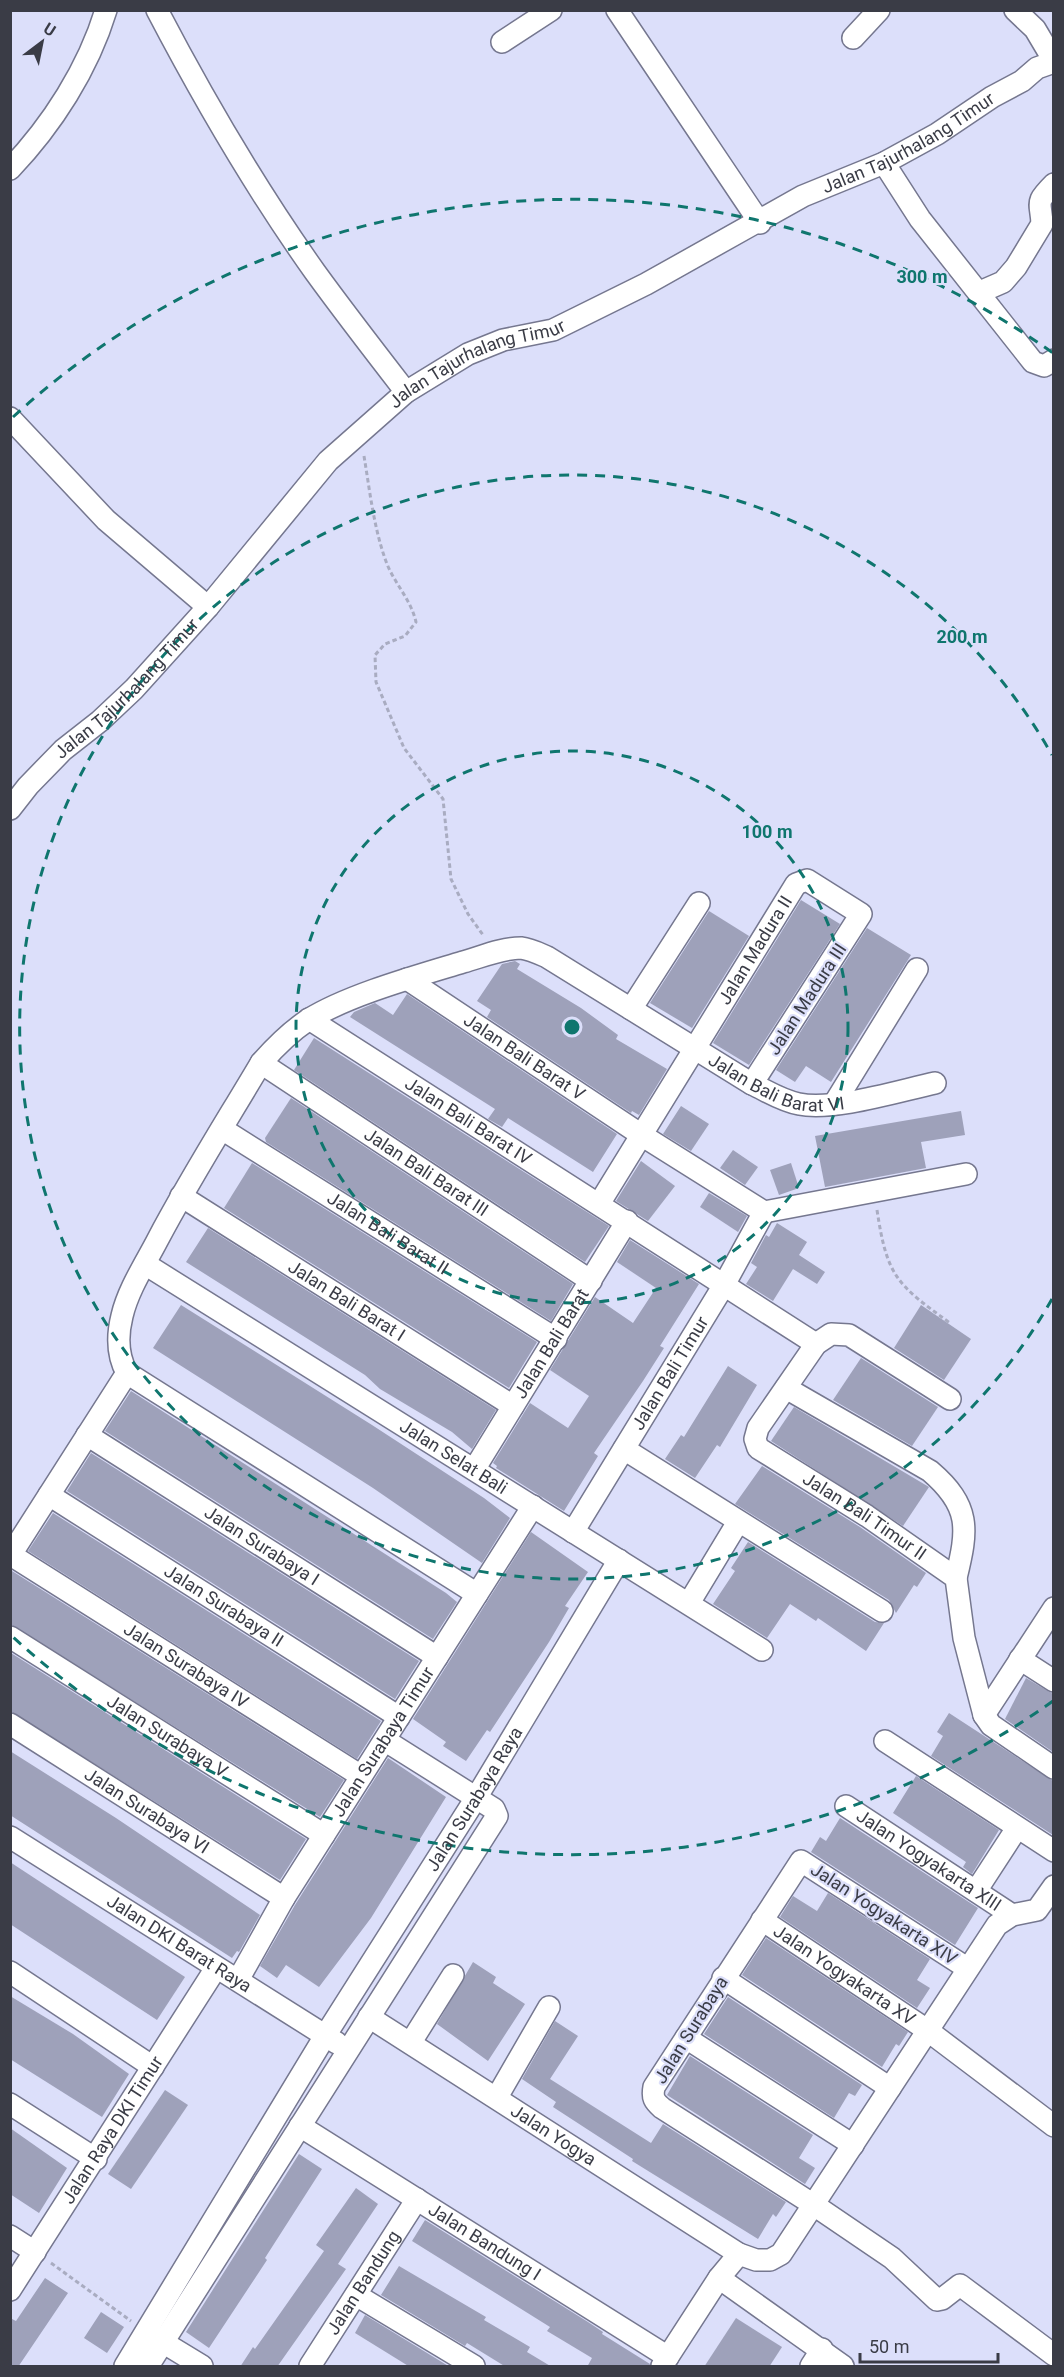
<svg xmlns="http://www.w3.org/2000/svg" width="1064" height="2377" font-family="Roboto,sans-serif">
<rect width="100%" height="100%" fill="#dcdffa"/>
<g fill="#9ea1ba">
<polygon points="801,900 840,924 749,1065 713,1043"/>
<polygon points="709,911 749,936 692,1028 650,1003"/>
<polygon points="867,928 911,955 831,1082 806,1066 795,1082 776,1070"/>
<polygon points="515,961 520,964 517,969 581,1008 618,1035 616,1039 667,1069 639,1115 632,1111 631,1113 487,1017 491,1010 477,1001 502,964"/>
<polygon points="407,994 617,1134 593,1172 508,1118 502,1127 488,1119 495,1109 350,1017 354,1012 375,1003 393,1015"/>
<polygon points="314,1038 609,1226 585,1262 294,1070"/>
<polygon points="291,1098 573,1284 551,1321 266,1142 265,1138"/>
<polygon points="681,1106 709,1124 691,1151 663,1134"/>
<polygon points="961,1111 965,1135 921,1142 926,1168 825,1187 815,1136"/>
<polygon points="733,1150 758,1167 745,1185 720,1168"/>
<polygon points="641,1161 675,1186 648,1221 616,1201"/>
<polygon points="252,1163 537,1342 509,1388 224,1208"/>
<polygon points="791,1163 799,1188 779,1195 770,1170"/>
<polygon points="709,1193 747,1216 738,1232 700,1207"/>
<polygon points="777,1223 807,1242 799,1255 825,1272 817,1284 793,1269 773,1301 746,1284 757,1267 751,1263 766,1235 769,1237"/>
<polygon points="208,1228 496,1410 472,1449 452,1432 380,1389 365,1375 186,1262"/>
<polygon points="630,1240 699,1284 660,1346 664,1348 643,1381 594,1453 598,1456 564,1511 496,1468 497,1466 493,1463 530,1403 568,1428 589,1396 550,1370 595,1297 633,1323 656,1288 617,1262"/>
<polygon points="181,1305 372,1425 484,1498 510,1518 482,1563 373,1488 153,1348"/>
<polygon points="921,1305 971,1339 944,1380 894,1348"/>
<polygon points="861,1358 938,1407 912,1446 833,1400"/>
<polygon points="728,1366 757,1385 720,1447 717,1445 695,1478 665,1459 681,1435 684,1437"/>
<polygon points="131,1391 446,1593 457,1602 433,1639 105,1431"/>
<polygon points="794,1407 929,1487 903,1526 771,1441"/>
<polygon points="91,1453 419,1661 395,1699 67,1491"/>
<polygon points="762,1466 860,1527 926,1573 917,1587 914,1585 896,1613 889,1600 735,1504"/>
<polygon points="53,1513 381,1721 357,1759 28,1551"/>
<polygon points="531,1532 588,1572 565,1606 569,1608 549,1642 490,1732 487,1730 466,1761 443,1746 446,1742 413,1719"/>
<polygon points="748,1542 875,1622 884,1623 866,1651 818,1618 816,1621 790,1604 767,1638 713,1604 735,1571 731,1568"/>
<polygon points="12,1571 344,1780 320,1817 10,1624"/>
<polygon points="11,1653 306,1839 280,1880 10,1711"/>
<polygon points="1026,1678 1053,1694 1053,1752 1005,1719"/>
<polygon points="949,1713 1053,1781 1053,1835 931,1756 943,1736 937,1732"/>
<polygon points="10,1751 116,1818 260,1915 239,1952 237,1951 232,1958 10,1815"/>
<polygon points="388,1758 446,1797 371,1918 319,1987 286,1965 277,1978 260,1966 295,1905"/>
<polygon points="916,1776 999,1830 972,1874 963,1867 966,1862 893,1813"/>
<polygon points="840,1818 978,1908 955,1945 811,1852 820,1837 826,1841"/>
<polygon points="10,1862 185,1977 157,2020 10,1924"/>
<polygon points="828,1893 930,1959 917,1980 930,1988 917,2008 780,1917 793,1896 817,1911"/>
<polygon points="766,1938 908,2032 899,2046 896,2044 882,2067 742,1975"/>
<polygon points="473,1962 496,1977 493,1983 525,2004 488,2061 437,2024"/>
<polygon points="10,1996 73,2034 129,2074 102,2117 10,2059"/>
<polygon points="728,1997 862,2085 855,2096 849,2093 834,2118 704,2034"/>
<polygon points="555,2021 578,2036 550,2079 651,2143 663,2124 786,2202 776,2217 773,2214 758,2239 632,2161 633,2159 553,2107 556,2102 522,2079"/>
<polygon points="690,2056 813,2135 799,2158 815,2168 805,2184 667,2095"/>
<polygon points="165,2090 188,2105 131,2189 108,2174"/>
<polygon points="10,2128 67,2168 39,2213 10,2194"/>
<polygon points="299,2154 322,2169 265,2258 267,2260 209,2348 186,2332"/>
<polygon points="356,2188 378,2204 338,2264 346,2269 277,2367 240,2367 253,2347 255,2349 324,2251 316,2245"/>
<polygon points="425,2220 588,2322 603,2332 602,2334 650,2364 649,2367 587,2367 592,2358 547,2331 550,2327 412,2241"/>
<polygon points="399,2266 486,2317 484,2320 530,2347 527,2352 552,2367 506,2367 467,2343 465,2346 381,2295"/>
<polygon points="45,2278 68,2293 18,2367 10,2367 10,2318 16,2321"/>
<polygon points="101,2312 124,2327 107,2353 84,2338"/>
<polygon points="365,2315 450,2367 410,2367 355,2333"/>
<polygon points="736,2318 782,2347 769,2367 704,2367"/>
</g>
<g fill="none" stroke-linecap="round" stroke-linejoin="round">
<defs>
<g id="minor">
<path d="M157 10C204 100 256 189 315 272 344 312 375 352 406 392"/>
<polyline points="617,10 760,223"/>
<polyline points="1015,10 1035,29 1054,61"/>
<polyline points="853,38 879,10"/>
<polyline points="502,42 551,10"/>
<polyline points="884,163 920,219 1033,362 1044,366 1054,360"/>
<path d="M10 169C52 125 88 69 106 10"/>
<path d="M980 292 1003 282 1016 267 1042 224C1041 201 1034 204 1054 184"/>
<polyline points="10,418 106,520 208,607"/>
<path id="s1" d="M10 809 28 786 63 750 100 721 134 689 208 607 328 461 406 392 468 354 503 340 553 330 646 284 803 196 884 163 937 134 992 97 1022 81 1037 68 1054 62"/>
<path id="s2" d="M407 979 643 1136 764 1212 966 1174"/>
<polyline points="631,1009 699,903"/>
<path id="s3" d="M309 1019 816 1344"/>
<path id="s4" d="M261 1063 591 1281"/>
<polyline points="834,1104 917,969"/>
<path id="s5" d="M222 1129 556 1339"/>
<path id="s6" d="M181 1196 513 1406"/>
<path id="s7" d="M599 1204 796 884 807 880 861 914 752 1084"/>
<path id="s8" d="M145 1264 762 1650"/>
<path d="M786 1388 930 1471C971 1506 968 1529 956 1578"/>
<path id="s9" d="M950 1399 849 1335 831 1334 816 1344 758 1428 755 1439 758 1448 867 1516 956 1578 964 1638 984 1715 991 1725 1054 1768"/>
<path id="s10" d="M87 1435 437 1657"/>
<polyline points="624,1449 882,1611"/>
<path id="s11" d="M475 1468 627 1221"/>
<path id="s12" d="M49 1495 399 1717"/>
<path id="s13" d="M573 1532 724 1285 764 1212"/>
<path id="s14" d="M11 1555 361 1776"/>
<polyline points="10,1556 127,1373"/>
<path id="s15" d="M477 1594 127 1373C117 1355 117 1336 122 1316 128 1290 145 1264 157 1241 189 1180 226 1122 261 1063 275 1047 290 1032 308 1020 348 995 417 976 463 962 481 957 502 948 521 948 530 949 538 953 547 957L752 1084C767 1091 782 1101 799 1104 834 1111 898 1091 935 1083"/>
<polyline points="689,1603 738,1522"/>
<path id="s16" d="M10 1637 324 1835"/>
<polyline points="1020,1659 1054,1681"/>
<polyline points="984,1715 1054,1608"/>
<path id="s17" d="M10 1724 284 1898"/>
<polyline points="885,1741 1054,1851"/>
<path id="s18" d="M846 1806 1012 1915"/>
<path id="s19" d="M10 1837 337 2043"/>
<polyline points="976,1891 1017,1828"/>
<path id="s20" d="M762 1920 927 2030 1054 2126"/>
<path d="M967 1968 801 1861 654 2087C652 2098 654 2101 662 2108L814 2205 892 2258 937 2300 942 2299 960 2285 1054 2355"/>
<polyline points="10,1972 153,2067"/>
<polyline points="723,1978 890,2088"/>
<path id="s21" d="M238 1980 284 1898 533 1506"/>
<path id="s22" d="M369 2017 739 2254 756 2260H770L781 2254 997 1925 1012 1915 1037 1910 1054 1886"/>
<polyline points="686,2038 853,2145"/>
<polyline points="411,2042 453,1975"/>
<polyline points="497,2097 549,2007"/>
<polyline points="10,2104 96,2159"/>
<path id="s23" d="M300 2126 668 2357"/>
<polyline points="10,2236 35,2252"/>
<polyline points="719,2278 843,2366"/>
<path id="s24" d="M10 2290 216 1968"/>
<polyline points="356,2295 474,2366"/>
<polyline points="151,2335 202,2366"/>
<path id="s25" d="M125 2366 325 2036 476 1798 619 1560"/>
<polyline points="148,2366 497,1816 494,1809 386,1741"/>
<path id="s26" d="M310 2366 417 2199"/>
<polyline points="662,2366 719,2278 739,2254"/>
<polyline points="811,2366 822,2349"/>
</g>
</defs>
<use href="#minor" stroke="#75778f" stroke-width="24"/>
<g stroke="#a9acc1" stroke-width="3" stroke-dasharray="4.5 3" stroke-linecap="butt">
<path d="M364 456C370 492 374 530 387 564 395 584 411 600 416 622L405 636 385 644 375 655 376 682 404 748 443 799 451 879 468 914 483 935"/>
<path d="M877 1210C887 1276 896 1284 950 1323"/>
<polyline points="51,2263 131,2321"/>
</g>
<use href="#minor" stroke="#fff" stroke-width="21"/>
</g>
<g fill="none" stroke="#0f766e" stroke-width="3" stroke-dasharray="10 8">
<circle cx="572" cy="1027" r="276"/>
<path d="M1052 1299A552 552 0 1 1 1052 755"/>
<path d="M1053 1701A828 828 0 0 1 13 1637M13 417A828 828 0 0 1 1053 353"/>
</g>
<g text-anchor="middle" stroke-width="4.5" stroke-linejoin="round" paint-order="stroke">
<g font-size="18" fill="#3a3c46" stroke="#dcdffa">
<text dy="6" stroke="none"><textPath href="#s1" startOffset="1140">Jalan Tajurhalang Timur</textPath></text>
<text dy="6" stroke="none"><textPath href="#s1" startOffset="654">Jalan Tajurhalang Timur</textPath></text>
<text dy="6" stroke="none"><textPath href="#s1" startOffset="168">Jalan Tajurhalang Timur</textPath></text>
<text dy="6" stroke="none"><textPath href="#s7" startOffset="298">Jalan Madura II</textPath></text>
<text transform="translate(807 999) rotate(-57)" y="6">Jalan Madura III</text>
<text dy="6" stroke="none"><textPath href="#s2" startOffset="141">Jalan Bali Barat V</textPath></text>
<text dy="6" stroke="none"><textPath href="#s15" startOffset="1344">Jalan Bali Barat VI</textPath></text>
<text dy="6" stroke="none"><textPath href="#s3" startOffset="189">Jalan Bali Barat IV</textPath></text>
<text dy="6" stroke="none"><textPath href="#s4" startOffset="198">Jalan Bali Barat III</textPath></text>
<text dy="6" stroke="none"><textPath href="#s5" startOffset="196">Jalan Bali Barat II</textPath></text>
<text dy="6" stroke="none"><textPath href="#s6" startOffset="196">Jalan Bali Barat I</textPath></text>
<text dy="6" stroke="none"><textPath href="#s11" startOffset="146">Jalan Bali Barat</textPath></text>
<text dy="6" stroke="none"><textPath href="#s13" startOffset="186">Jalan Bali Timur</textPath></text>
<text dy="6" stroke="none"><textPath href="#s8" startOffset="364">Jalan Selat Bali</textPath></text>
<text dy="6" stroke="none"><textPath href="#s9" startOffset="405">Jalan Bali Timur II</textPath></text>
<text dy="6" stroke="none"><textPath href="#s10" startOffset="207">Jalan Surabaya I</textPath></text>
<text dy="6" stroke="none"><textPath href="#s12" startOffset="207">Jalan Surabaya II</textPath></text>
<text dy="6" stroke="none"><textPath href="#s14" startOffset="207">Jalan Surabaya IV</textPath></text>
<text dy="6" stroke="none"><textPath href="#s16" startOffset="186">Jalan Surabaya V</textPath></text>
<text dy="6" stroke="none"><textPath href="#s21" startOffset="279">Jalan Surabaya Timur</textPath></text>
<text dy="6" stroke="none"><textPath href="#s25" startOffset="666">Jalan Surabaya Raya</textPath></text>
<text dy="6" stroke="none"><textPath href="#s17" startOffset="162">Jalan Surabaya VI</textPath></text>
<text dy="6" stroke="none"><textPath href="#s18" startOffset="99">Jalan Yogyakarta XIII</textPath></text>
<text transform="translate(884 1914) rotate(33)" y="6">Jalan Yogyakarta XIV</text>
<text dy="6" stroke="none"><textPath href="#s19" startOffset="200">Jalan DKI Barat Raya</textPath></text>
<text dy="6" stroke="none"><textPath href="#s20" startOffset="99">Jalan Yogyakarta XV</textPath></text>
<text transform="translate(691 2030) rotate(-58)" y="6">Jalan Surabaya</text>
<text dy="6" stroke="none"><textPath href="#s24" startOffset="190">Jalan Raya DKI Timur</textPath></text>
<text dy="6" stroke="none"><textPath href="#s22" startOffset="219">Jalan Yogya</textPath></text>
<text dy="6" stroke="none"><textPath href="#s23" startOffset="218">Jalan Bandung I</textPath></text>
<text dy="6" stroke="none"><textPath href="#s26" startOffset="99">Jalan Bandung</textPath></text>
</g>
</g>
<circle cx="572" cy="1027" r="9" fill="#0f766e" stroke="#dcdffa" stroke-width="3"/>
<g font-size="18" text-anchor="middle" font-weight="bold" fill="#0f766e" stroke="#dcdffa" stroke-width="4.5" stroke-linejoin="round" paint-order="stroke">
<text x="922" y="283">300 m</text>
<text x="962" y="643">200 m</text>
<text x="767" y="838">100 m</text>
</g>
<rect width="1064" height="2377" fill="none" stroke="#3a3c46" stroke-width="24"/>
<g transform="translate(42 42) rotate(32)" stroke="#dcdffa" stroke-width="4.5" paint-order="stroke">
<path d="M0-4.5L10 22L0 15L-10 22Z" fill="#3a3c46"/>
<text y="-9" font-size="16" font-weight="bold" text-anchor="middle" fill="#3a3c46">U</text>
</g>
<path d="M860 2353v9h138v-9" fill="none" stroke="#3a3c46" stroke-width="3"/>
<text x="869" y="2353" font-size="18" fill="#3a3c46" stroke="#dcdffa" stroke-width="4.5" paint-order="stroke">50 m</text>
</svg>
